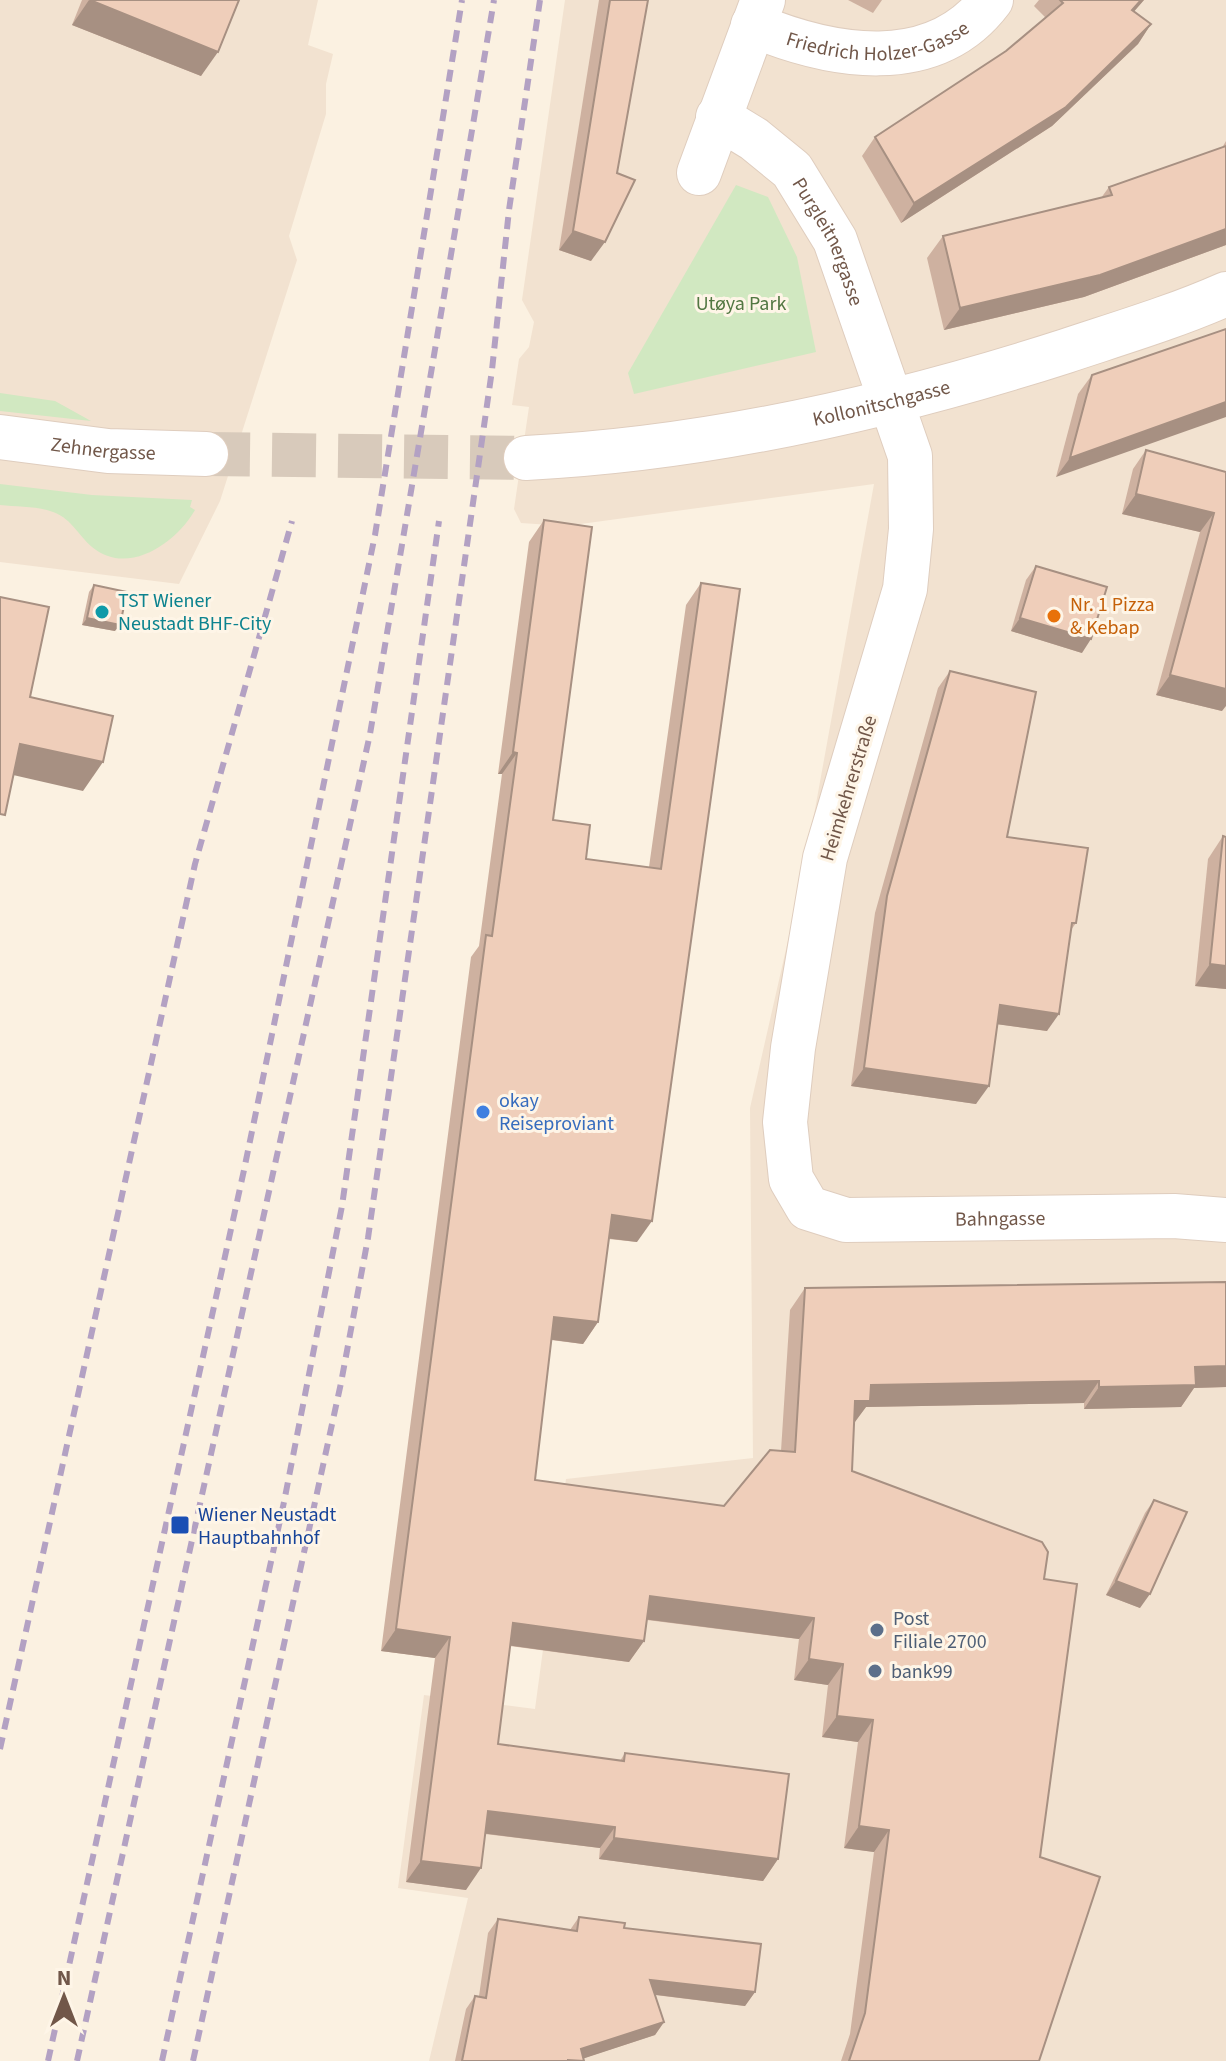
<svg xmlns="http://www.w3.org/2000/svg" width="1226" height="2061" font-family="'Source Sans 3',sans-serif">
<rect width="100%" height="100%" fill="#fbf1e1"/>
<g fill="#f2e2d0">
<polygon points="0,0 318,0 308,45 333,54 326,84 326,114 289,236 297,260 220,501 179,584 0,562"/>
<polygon points="565,0 1226,0 1226,2061 429,2061 468,1898 398,1888 424,1695 535,1709 566,1479 753,1458 750,1108 804,870 874,484 566,526 521,523 514,509 529,407 512,405 519,359 529,347 534,322 522,300"/>
</g>
<g fill="#d1e8c1">
<polygon points="736,185 768,197 797,257 816,352 634,394 628,373"/>
<polygon points="0,393 55,401 91,421 0,411"/>
<path d="M0 484 92 495 192 500 190 507 195 510C176 543 128 577 92 547 77 534 71 517 50 511 35 506 16 507 0 505Z"/>
</g>
<g fill="none" stroke-linecap="round" stroke-linejoin="round">
<polyline stroke="#d8cabb" stroke-width="44" stroke-dasharray="44 22" stroke-linecap="butt" points="206,454 526,458"/>
<defs>
<g id="minor">
<path id="s1" d="M753 25C830 57 933 77 991 0"/>
<path id="s2" d="M718 117 754 139 792 170 835 240 910 456 911 529 905 589 825 858 793 1048 785 1122 791 1179 808 1208 846 1220 1174 1216 1226 1220"/>
<polyline points="699,173 763,0"/>
<path id="s3" d="M0 437 108 451 206 454"/>
<path id="s4" d="M526 458C708 449 892 407 1066 351 1120 333 1174 317 1226 294"/>
</g>
</defs>
<use href="#minor" stroke="#dfcdbe" stroke-width="46"/>
<use href="#minor" stroke="#fff" stroke-width="44"/>
<g stroke="#b3a1c3" stroke-width="6" stroke-dasharray="12 8" stroke-linecap="butt">
<polyline points="0,1749 195,864 292,521"/>
<polyline points="48,2061 244,1170 375,535 462,0"/>
<polyline points="77,2061 370,734 494,0"/>
<polyline points="162,2061 284,1502 342,1206 439,521"/>
<polyline points="193,2061 341,1383 368,1238 492,370 509,210 540,0"/>
</g>
</g>
<g fill="#ceb1a0">
<polygon points="82,0 239,0 201,76 72,25"/>
<polygon points="599,0 648,0 591,261 559,250"/>
<polygon points="848,0 882,0 873,13"/>
<polygon points="1039,0 1144,0 1134,11 1151,24 1138,44 1052,126 901,223 862,156 875,137 1006,51 1046,18 1034,6"/>
<polygon points="1226,141 1226,245 1084,297 944,330 927,258 943,236 1101,198 1109,187 1222,148"/>
<polygon points="1226,329 1056,477 1078,394 1092,375"/>
<polygon points="1146,450 1226,472 1222,711 1156,695 1200,532 1122,514 1133,469"/>
<polygon points="544,520 553,820 586,859 649,867 686,605 701,583 637,1242 609,1239 598,1322 583,1344 551,1340 535,1480 724,1506 781,1451 790,1310 805,1288 1226,1282 1226,1387 1194,1388 1181,1407 1084,1409 1084,1403 866,1407 854,1422 852,1471 1044,1579 1039,2061 841,2061 850,2034 874,1852 844,1848 858,1742 822,1737 828,1685 794,1680 799,1639 647,1620 644,1641 629,1662 510,1646 498,1744 620,1761 625,1753 778,1859 763,1881 599,1859 600,1848 485,1834 466,1890 406,1882 435,1658 381,1651 471,957 479,946 502,774 498,774 529,542"/>
<polygon points="1036,566 1082,653 1011,631 1026,580"/>
<polygon points="94,585 115,631 82,625 89,592"/>
<polygon points="950,671 1007,837 1076,923 1071,930 1047,1031 997,1024 976,1104 851,1086 875,913 938,688"/>
<polygon points="1223,836 1226,989 1195,986 1208,859"/>
<polygon points="1154,1500 1140,1608 1106,1595 1145,1513"/>
<polygon points="579,1917 624,1928 755,1992 745,2006 655,1995 664,2022 655,2035 584,2058 584,2061 455,2061 466,2009 475,1996 479,1996 488,1933 498,1919 570,1930"/>
</g>
<g fill="#a79082">
<polygon points="89,0 218,52 201,76 72,25"/>
<polygon points="1141,0 1144,0 1119,29 1132,10"/>
<polygon points="1151,24 1138,44 1052,126 901,223 914,203"/>
<polygon points="1226,229 1226,245 1084,297 944,330 960,308"/>
<polygon points="573,231 605,242 591,261 559,250"/>
<polygon points="1226,402 1226,417 1056,477 1070,458"/>
<polygon points="1136,494 1214,513 1200,532 1122,514"/>
<polygon points="87,618 120,625 115,631 82,625"/>
<polygon points="1020,618 1091,639 1082,653 1011,631"/>
<polygon points="1170,675 1226,689 1226,706 1222,711 1156,695"/>
<polygon points="20,744 103,762 83,791 0,772"/>
<polygon points="513,752 517,753 502,774 498,774"/>
<polygon points="1210,964 1226,966 1226,989 1195,986"/>
<polygon points="1000,1005 1059,1014 1047,1031 988,1023"/>
<polygon points="864,1068 989,1086 976,1104 851,1086"/>
<polygon points="612,1215 652,1221 637,1242 597,1237"/>
<polygon points="554,1317 598,1322 583,1344 539,1338"/>
<polygon points="1226,1366 1226,1387 1194,1388 1181,1407 1084,1409 1099,1387 1195,1367"/>
<polygon points="1099,1381 1084,1403 866,1407 855,1422 840,1422 855,1401 871,1385"/>
<polygon points="1116,1581 1150,1594 1140,1608 1106,1595"/>
<polygon points="650,1596 814,1618 799,1639 635,1618"/>
<polygon points="513,1623 644,1641 629,1662 498,1644"/>
<polygon points="396,1629 450,1637 435,1658 381,1651"/>
<polygon points="809,1659 843,1664 828,1685 794,1680"/>
<polygon points="837,1716 873,1720 858,1742 822,1737"/>
<polygon points="488,1811 615,1827 600,1848 473,1832"/>
<polygon points="859,1826 889,1830 874,1852 844,1848"/>
<polygon points="614,1838 778,1859 763,1881 599,1859"/>
<polygon points="421,1861 481,1868 466,1890 406,1882"/>
<polygon points="650,1980 755,1992 745,2006 641,1993"/>
<polygon points="664,2022 655,2035 576,2061 567,2061 581,2049"/>
</g>
<g fill="#efceba" stroke="#a79082" stroke-width="2">
<polygon points="90,0 239,0 218,52"/>
<polygon points="610,0 648,0 617,173 635,180 605,242 573,231"/>
<polygon points="1060,0 1141,0 1132,10 1151,24 1066,107 914,203 875,137 1006,51 1063,3"/>
<polygon points="1226,146 1226,229 1100,275 960,308 943,236 1112,195 1109,187"/>
<polygon points="1226,329 1226,402 1070,458 1092,375"/>
<polygon points="1146,450 1226,472 1226,689 1170,675 1214,513 1136,494"/>
<polygon points="544,520 592,527 553,820 590,825 586,859 661,869 701,583 740,589 652,1221 612,1215 598,1322 554,1317 535,1480 724,1506 770,1450 795,1452 805,1288 1226,1282 1226,1366 1195,1367 1196,1385 1099,1387 1099,1381 871,1385 870,1401 855,1401 852,1471 1042,1542 1048,1552 1044,1579 1077,1584 1040,1857 1100,1877 1039,2061 849,2061 865,2013 889,1830 859,1826 873,1720 837,1716 843,1664 809,1659 814,1618 650,1596 644,1641 513,1623 498,1744 624,1761 625,1753 789,1774 778,1859 614,1838 615,1827 488,1811 481,1868 421,1861 450,1637 396,1629 486,935 492,936 517,753 513,752"/>
<polygon points="1036,566 1107,587 1091,639 1020,618"/>
<polygon points="94,585 127,592 120,625 87,618"/>
<polygon points="0,597 49,607 30,697 113,716 103,762 20,744 5,815 0,814"/>
<polygon points="950,671 1036,692 1007,837 1088,848 1076,923 1072,923 1059,1014 1000,1005 989,1086 864,1068 887,896"/>
<polygon points="1223,836 1226,837 1226,966 1210,964"/>
<polygon points="1154,1500 1187,1512 1150,1594 1116,1581"/>
<polygon points="579,1917 625,1923 624,1928 761,1944 755,1992 650,1980 664,2022 581,2049 584,2061 568,2060 568,2061 462,2061 475,1996 486,1998 498,1919 577,1931"/>
</g>
<circle fill="#0f9aa8" stroke="#fef5e7" stroke-width="3" cx="102" cy="612" r="8"/>
<circle fill="#e8710a" stroke="#fef5e7" stroke-width="3" cx="1054" cy="616" r="8"/>
<circle fill="#3f7fe0" stroke="#fef5e7" stroke-width="3" cx="483" cy="1112" r="8"/>
<rect fill="#1a4fb4" stroke="#fef5e7" stroke-width="3" x="170" y="1515" width="20" height="20" rx="4"/>
<g fill="#5c6f8a" stroke="#fef5e7" stroke-width="3">
<circle cx="877" cy="1630" r="8"/>
<circle cx="875" cy="1671" r="8"/>
</g>
<g text-anchor="middle" stroke-width="6" stroke-linejoin="round" paint-order="stroke">
<g font-size="20" fill="#715749" stroke="#fef5e7">
<text dy="7" stroke="none"><textPath href="#s1" startOffset="130">Friedrich Holzer-Gasse</textPath></text>
<text dy="7" stroke="none"><textPath href="#s2" startOffset="172">Purgleitnergasse</textPath></text>
<text dy="7" stroke="none"><textPath href="#s4" startOffset="360">Kollonitschgasse</textPath></text>
<text dy="7" stroke="none"><textPath href="#s3" startOffset="104">Zehnergasse</textPath></text>
<text transform="translate(848 788) rotate(-73)" y="7">Heimkehrerstraße</text>
<text dy="7" stroke="none"><textPath href="#s2" startOffset="1368">Bahngasse</textPath></text>
</g>
<g font-size="20" fill="#527742" stroke="#fef5e7">
<text x="741" y="310">Utøya Park</text>
</g>
<g font-size="20" fill="#0d838f" stroke="#fef5e7" text-anchor="start">
<text x="118" y="607">TST Wiener<tspan x="118" dy="23">Neustadt BHF-City</tspan></text>
</g>
<g font-size="20" fill="#c56008" stroke="#fef5e7" text-anchor="start">
<text x="1070" y="611">Nr. 1 Pizza<tspan x="1070" dy="23">&amp; Kebap</tspan></text>
</g>
<g font-size="20" fill="#366cbe" stroke="#fef5e7" text-anchor="start">
<text x="499" y="1107">okay<tspan x="499" dy="23">Reiseproviant</tspan></text>
</g>
<g font-size="20" fill="#164399" stroke="#fef5e7" text-anchor="start">
<text x="198" y="1521">Wiener Neustadt<tspan x="198" dy="23">Hauptbahnhof</tspan></text>
</g>
<g font-size="20" fill="#4e5e75" stroke="#fef5e7" text-anchor="start">
<text x="893" y="1625">Post<tspan x="893" dy="23">Filiale 2700</tspan></text>
<text x="891" y="1678">bank99</text>
</g>
</g>
<g transform="translate(64 1997)" stroke="#fef5e7" stroke-width="6" paint-order="stroke">
<path d="M0-6L14 30L0 20L-14 30Z" fill="#715749"/>
<text y="-12" font-size="22" font-weight="bold" text-anchor="middle" fill="#715749">N</text>
</g>
</svg>
